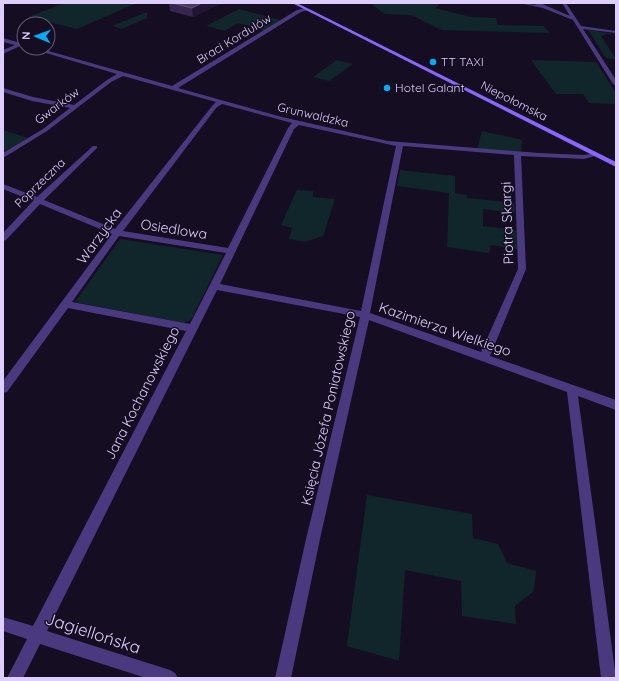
<svg xmlns="http://www.w3.org/2000/svg" width="619" height="681" font-family="Quicksand,sans-serif">
<rect width="100%" height="100%" fill="#150d21"/>
<g fill="#11262b">
<polygon points="64,3 137,3 77,29 28,17"/>
<polygon points="370,3 441,3 435,8 471,17 496,18 498,25 544,26 549,33 442,30 411,15 385,14"/>
<polygon points="239,9 283,21 265,31 238,23 225,31 206,26"/>
<polygon points="147,12 147,18 122,29 112,26"/>
<polygon points="588,30 616,34 606,34 601,36 616,59 606,58"/>
<polygon points="337,60 353,64 329,81 313,77"/>
<polygon points="531,60 596,62 616,93 616,104 589,103 583,94 556,94"/>
<polygon points="3,130 28,138 6,151 3,150"/>
<polygon points="482,131 522,140 521,152 477,149"/>
<polygon points="400,170 455,176 455,193 467,195 467,198 514,203 515,213 483,209 483,226 516,230 517,249 491,245 489,253 447,247 449,193 397,186"/>
<polygon points="297,190 313,191 313,197 335,199 323,236 304,242 289,239 292,228 281,225"/>
<polygon points="120,239 223,255 191,320 184,323 75,302"/>
<polygon points="367,495 472,514 473,538 498,544 507,563 536,571 534,591 515,606 516,624 462,616 461,581 405,570 399,661 347,646"/>
</g>
<g fill="none" stroke-linecap="round" stroke-linejoin="round">
<g fill="#4a397f" fill-rule="evenodd">
<polygon points="519,3 536,5 534,3 540,3 570,16 562,3 566,3 581,26 616,31 616,33 583,29 616,80 616,86 613,84 573,20 543,8"/>
<path d="M306 8 308 10 301 12 178 88 282 117 388 141 539 153 584 155 596 153 599 155 584 159 521 156 526 269 490 356 616 400V410L578 396 616 678H601L567 392 369 320 320 539 291 678H275L306 539 360 317 217 290 47 631 170 670 175 673 178 678H146L40 644 23 678H7L27 639 3 631V617L33 626 186 331 68 308 7 392 3 393V381L112 234 40 204 6 240 3 241V233L33 201 3 189V184L37 197 93 146H97V148L44 200 115 229 212 106 216 102 123 76 111 82 47 131 3 158V153L43 129 70 108 32 101 3 92V88L33 97 74 105 107 80 117 74 29 48H38L172 86 297 10ZM222 104 292 123 288 128 228 248 123 231 216 108ZM299 125 396 146 361 311 220 284 294 129ZM403 146 514 155 518 269 481 352 370 313ZM119 236 226 253 190 324 72 302Z"/>
<polygon points="3,38 24,44 24,48 20,46 3,54 3,50 15,45 3,42"/>
</g>
<polygon fill="#8967fd" fill-rule="evenodd" points="292,3 297,3 616,162 616,167"/>
</g>
<polygon fill="#37274e" points="169,3 222,3 193,17 170,11"/>
<polygon fill="#221534" points="202,3 222,3 193,17 192,8"/>
<polygon fill="#483961" stroke="#60507a" points="172,3 202,3 192,8"/>
<g fill="#04abf5" stroke="#150d21" stroke-width="1.5">
<circle cx="433" cy="62" r="4"/>
<circle cx="387" cy="88" r="4"/>
</g>
<g text-anchor="middle" stroke-width="3" stroke-linejoin="round" paint-order="stroke">
<g font-size="12" fill="#ddcefe" stroke="#150d21">
<text transform="translate(234 39) rotate(-31)" y="4">Braci Kordulów</text>
<text transform="translate(514 101) rotate(27)" y="4">Niepołomska</text>
<text transform="translate(57 106) rotate(-37)" y="4">Gwarków</text>
<text transform="translate(313 115) rotate(13)" y="4">Grunwaldzka</text>
<text transform="translate(40 183) rotate(-44)" y="4">Poprzeczna</text>
</g>
<g font-size="12" fill="#ddcefe" stroke="#150d21" text-anchor="start">
<text x="441" y="66">TT TAXI</text>
<text x="395" y="92">Hotel Galant</text>
</g>
<g font-size="14" fill="#ddcefe" stroke="#150d21">
<text transform="translate(507 223) rotate(-92)" y="5">Piotra Skargi</text>
<text transform="translate(174 229) rotate(9)" y="5">Osiedlowa</text>
<text transform="translate(99 236) rotate(-54)" y="5">Warzycka</text>
<text transform="translate(445 329) rotate(19)" y="5">Kazimierza Wielkiego</text>
<text transform="translate(142 393) rotate(-63)" y="5">Jana Kochanowskiego</text>
<text transform="translate(328 408) rotate(-77)" y="5">Księcia Józefa Poniatowskiego</text>
</g>
<g font-size="17" fill="#ddcefe" stroke="#150d21">
<text transform="translate(93 633) rotate(18)" y="6">Jagiellońska</text>
</g>
</g>
<rect width="619" height="681" fill="none" stroke="#ddcefe" stroke-width="8"/>
<g transform="translate(36 36) rotate(272)"><circle r="19" fill="#150d21" stroke="#655a79"/>
<path d="M0-3L7 15L0 10L-7 15Z" fill="#04abf5"/>
<text y="-6" font-size="11" font-weight="bold" text-anchor="middle" fill="#ddcefe">N</text>
</g>
</svg>
